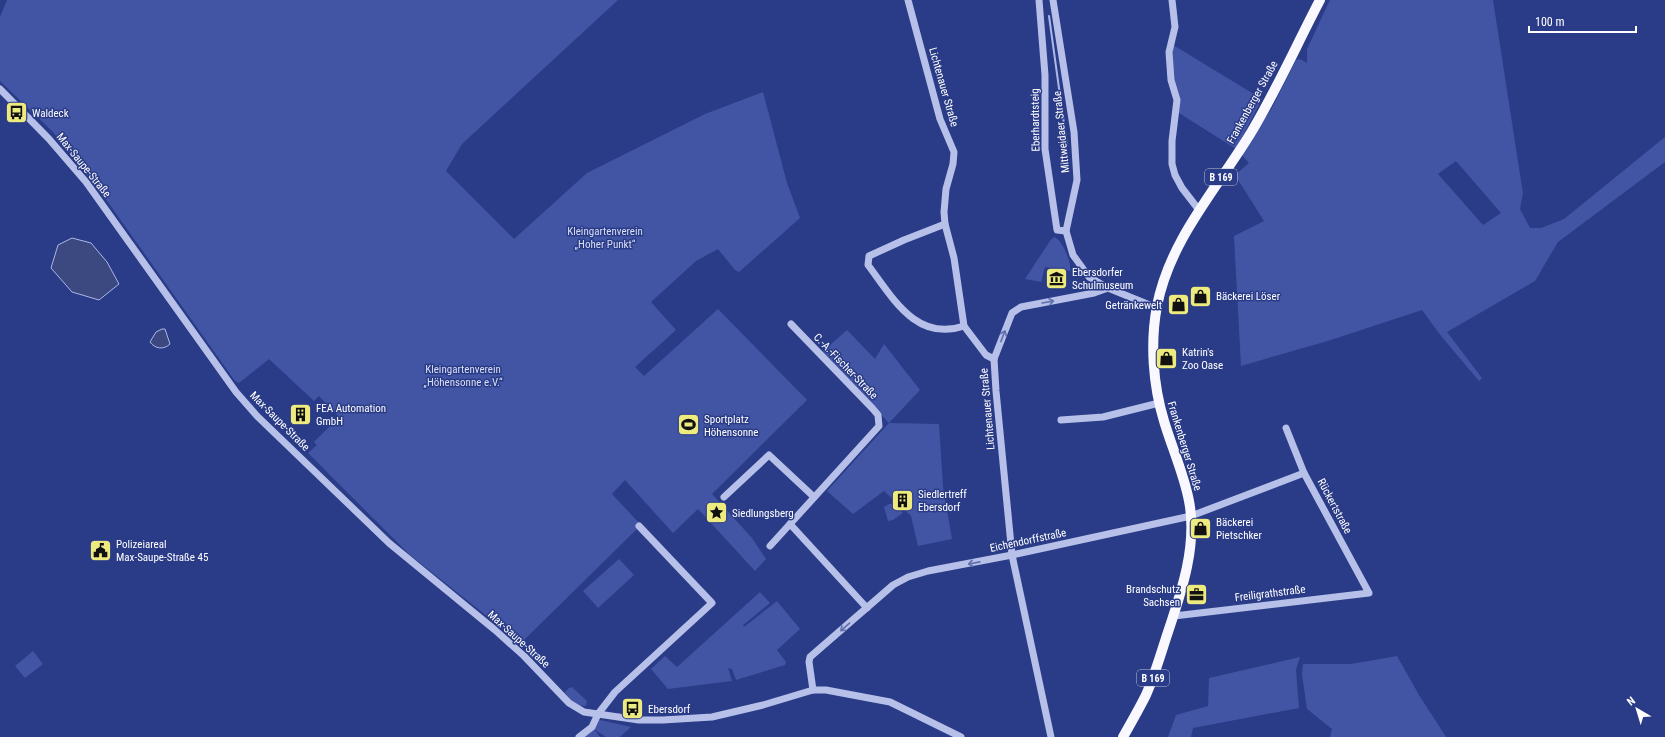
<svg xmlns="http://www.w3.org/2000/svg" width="1665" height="737" font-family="'Roboto Condensed',sans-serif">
<rect width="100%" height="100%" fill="#2a3b87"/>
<g fill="#4255a5" fill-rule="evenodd">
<polygon points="7,0 618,0 462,144 446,171 514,239 587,173 705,114 763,92 787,183 800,218 739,272 735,270 718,249 696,261 651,302 676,330 635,367 644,376 718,309 807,400 712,494 752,538 766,559 755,571 698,509 673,533 625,480 612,494 641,525 521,643 410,555 308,453 317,445 314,442 339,417 319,396 314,401 269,359 239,383 235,381 105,198 53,132 0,81 0,17"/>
<path d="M1330 0H1493L1521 181 1523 193 1520 209 1530 228H1541L1564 219 1665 137V162L1558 242 1535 281 1447 332 1482 378 1479 381 1441 336 1422 310 1331 340 1241 366 1234 236 1264 221 1235 175 1249 163 1241 154 1272 108 1296 60 1300 59 1307 63V49ZM1456 161 1501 213 1483 225 1438 174Z"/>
<path d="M1173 45 1262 99 1236 149 1179 113C1175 91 1168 66 1173 45Z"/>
<path d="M1054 237C1062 239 1072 263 1070 271L1045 267 1041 282 1025 279 1050 241Z"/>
<polygon points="847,330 875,359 884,344 920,390 889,423 939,424 943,487 952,539 918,546 911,516 884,491 853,514 827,491 889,423 821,353"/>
<polygon points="889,504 894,504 903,513 893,520 888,521 884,507"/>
<polygon points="619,559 634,575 598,608 583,591"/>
<polygon points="760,592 770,603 743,625 744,627 777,601 800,629 777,650 786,662 785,665 736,680 732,669 728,668 732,681 668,689 651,669 665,656 677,667"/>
<polygon points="33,651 43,664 25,678 15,666"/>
<polygon points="1397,656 1419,695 1446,737 1330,737 1332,729 1307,709 1302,674 1303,664 1351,664"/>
<polygon points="1300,657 1296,670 1299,708 1193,728 1191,737 1168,737 1176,715 1208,706 1209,678"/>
<path d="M572 687 587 701 586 706C577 706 569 700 565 692L569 688Z"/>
<polygon points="596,718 600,720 631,727 620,737 606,737 594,729 600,737 578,737"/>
</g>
<g fill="#3c4880" stroke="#abb8e8">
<polygon points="72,238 91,243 107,262 119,284 99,300 72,292 51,268 58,245"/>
<path d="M162 329H165L170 344C164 350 155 349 150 342L156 332Z"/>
</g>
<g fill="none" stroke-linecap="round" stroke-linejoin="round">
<polyline stroke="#abb8e8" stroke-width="2" points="1049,16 1067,146"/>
<g stroke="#b6c0e8" stroke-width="7">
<polyline points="908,0 940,119 954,152 953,164 946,189 944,212 945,224 954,258 964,326 986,355 994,359"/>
<polyline points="1039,0 1045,75 1045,149 1057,230 1066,231"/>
<polyline points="1053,0 1074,132 1077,180 1066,231 1073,255 1089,277 1108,288 1157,308"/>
<polyline points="1172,0 1175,27 1169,52 1171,80 1177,100 1172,141 1172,164 1175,175 1182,188 1199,210"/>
<polyline points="0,89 49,139 86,182 236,392 257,416 389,543 495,630 524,656 569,703 584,712 639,720 663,720 712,717 763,705 813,690 826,690 890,702 961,737"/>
<path d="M945 224 904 240 869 256 868 265C893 298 916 342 964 326"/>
<polyline points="1061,420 1103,417 1159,403"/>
<polyline points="724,497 769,455 814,497"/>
<polyline points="790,524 867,608"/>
<polyline points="770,546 879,426 878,415 873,409 791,324"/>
<polyline points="1174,616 1369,593 1304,473 1286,428"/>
<polyline points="813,690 809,662 810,657 893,585 908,577 928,571 1012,555 1191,516 1304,473"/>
<polyline points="579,737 592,727 598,714 615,692 712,603 639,526"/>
<polyline points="1051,737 1012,555 996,391 994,359 1012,313 1021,307 1094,293 1108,288"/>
</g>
<path stroke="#f8f8fe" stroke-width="10" d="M1123 737C1131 723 1139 709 1146 695 1154 677 1160 657 1166 638 1180 596 1198 547 1189 501 1184 474 1172 448 1164 421 1153 385 1150 343 1157 306 1170 239 1217 189 1252 131 1277 89 1297 44 1320 0"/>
</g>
<defs><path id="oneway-shaft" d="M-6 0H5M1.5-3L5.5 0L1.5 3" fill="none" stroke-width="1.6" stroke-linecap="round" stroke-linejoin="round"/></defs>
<g stroke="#6270ae">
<use href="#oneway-shaft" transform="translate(1048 302) rotate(-10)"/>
<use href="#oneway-shaft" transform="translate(1003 336) rotate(-69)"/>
<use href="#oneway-shaft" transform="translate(974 563) rotate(169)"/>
<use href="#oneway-shaft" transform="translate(845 627) rotate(139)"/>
</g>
<defs>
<symbol id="bus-square" viewBox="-11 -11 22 22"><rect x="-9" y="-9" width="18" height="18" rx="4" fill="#eeeb7e" stroke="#2a3b87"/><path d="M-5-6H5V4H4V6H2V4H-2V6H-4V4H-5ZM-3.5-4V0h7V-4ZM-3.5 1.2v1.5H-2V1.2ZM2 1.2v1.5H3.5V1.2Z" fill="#111"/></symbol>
<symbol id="museum-square" viewBox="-11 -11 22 22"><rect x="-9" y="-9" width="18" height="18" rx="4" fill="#eeeb7e" stroke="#2a3b87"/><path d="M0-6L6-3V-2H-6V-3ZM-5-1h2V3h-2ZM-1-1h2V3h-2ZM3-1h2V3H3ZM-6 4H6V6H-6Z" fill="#111"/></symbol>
<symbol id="shop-square" viewBox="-11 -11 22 22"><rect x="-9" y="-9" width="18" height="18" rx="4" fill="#eeeb7e" stroke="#2a3b87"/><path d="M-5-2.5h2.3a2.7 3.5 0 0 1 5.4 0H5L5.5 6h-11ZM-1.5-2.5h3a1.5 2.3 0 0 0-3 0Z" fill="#111"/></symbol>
<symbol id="building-square" viewBox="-11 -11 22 22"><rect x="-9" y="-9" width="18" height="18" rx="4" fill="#eeeb7e" stroke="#2a3b87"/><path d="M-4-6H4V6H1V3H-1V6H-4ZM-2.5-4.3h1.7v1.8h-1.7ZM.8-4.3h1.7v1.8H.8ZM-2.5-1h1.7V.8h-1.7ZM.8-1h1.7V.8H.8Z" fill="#111"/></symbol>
<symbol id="stadium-square" viewBox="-11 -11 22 22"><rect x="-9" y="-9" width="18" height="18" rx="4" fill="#eeeb7e" stroke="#2a3b87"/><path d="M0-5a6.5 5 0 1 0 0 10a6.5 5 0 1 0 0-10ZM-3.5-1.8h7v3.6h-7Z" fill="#111"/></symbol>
<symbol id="sight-square" viewBox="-11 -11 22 22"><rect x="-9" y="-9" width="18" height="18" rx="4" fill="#eeeb7e" stroke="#2a3b87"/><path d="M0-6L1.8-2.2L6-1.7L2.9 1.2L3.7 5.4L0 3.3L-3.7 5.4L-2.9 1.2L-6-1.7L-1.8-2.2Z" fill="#111"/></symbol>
<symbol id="civic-square" viewBox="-11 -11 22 22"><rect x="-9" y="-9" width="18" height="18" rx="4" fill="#eeeb7e" stroke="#2a3b87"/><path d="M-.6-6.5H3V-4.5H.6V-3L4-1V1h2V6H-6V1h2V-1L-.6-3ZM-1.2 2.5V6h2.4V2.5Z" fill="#111"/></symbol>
<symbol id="office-square" viewBox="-11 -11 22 22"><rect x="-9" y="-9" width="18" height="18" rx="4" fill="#eeeb7e" stroke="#2a3b87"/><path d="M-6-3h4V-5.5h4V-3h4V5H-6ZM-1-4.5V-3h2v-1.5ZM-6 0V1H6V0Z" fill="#111"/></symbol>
</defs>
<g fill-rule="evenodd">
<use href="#bus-square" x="4" y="100" width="25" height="25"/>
<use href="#museum-square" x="1044" y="266" width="25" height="25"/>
<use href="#shop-square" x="1188" y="284" width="25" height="25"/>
<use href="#shop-square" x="1166" y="292" width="25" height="25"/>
<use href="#shop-square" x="1154" y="346" width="25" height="25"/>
<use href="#building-square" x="288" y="402" width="25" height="25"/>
<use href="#stadium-square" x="676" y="412" width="25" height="25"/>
<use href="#building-square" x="890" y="488" width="25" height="25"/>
<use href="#sight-square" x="704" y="500" width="25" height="25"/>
<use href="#shop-square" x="1188" y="516" width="25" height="25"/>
<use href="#civic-square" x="88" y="538" width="25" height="25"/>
<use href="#office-square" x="1184" y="582" width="25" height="25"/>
<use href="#bus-square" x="620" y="696" width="25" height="25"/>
</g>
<g text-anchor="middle" stroke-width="3" stroke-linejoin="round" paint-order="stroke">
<g fill="#2a3b87" stroke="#bfc4db" stroke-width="1">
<rect x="1205" y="169" width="32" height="16" rx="3"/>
<rect x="1137" y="670" width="32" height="16" rx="3"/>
</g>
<g font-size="10" font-weight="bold" fill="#fff">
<text x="1221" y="181">B 169</text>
<text x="1153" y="682">B 169</text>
</g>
<g font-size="11" fill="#fff" stroke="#2a3b87">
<text transform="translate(944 87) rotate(74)" y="4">Lichtenauer Straße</text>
<text transform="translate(1252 102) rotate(-61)" y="4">Frankenberger Straße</text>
<text transform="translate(1035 120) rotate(-91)" y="4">Eberhardtsteig</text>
<text transform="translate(1061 132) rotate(-96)" y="4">Mittweidaer Straße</text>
<text transform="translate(84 165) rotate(51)" y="4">Max-Saupe-Straße</text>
<text transform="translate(846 366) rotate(46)" y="4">C.-A.-Fischer-Straße</text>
<text transform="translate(987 409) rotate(-95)" y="4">Lichtenauer Straße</text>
<text transform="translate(280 421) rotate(45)" y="4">Max-Saupe-Straße</text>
<text transform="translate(1185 446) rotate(73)" y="4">Frankenberger Straße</text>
<text transform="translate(1335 506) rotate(62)" y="4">Rückertstraße</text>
<text transform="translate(1028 540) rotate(-12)" y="4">Eichendorffstraße</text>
<text transform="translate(1270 593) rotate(-7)" y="4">Freiligrathstraße</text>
<text transform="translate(519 639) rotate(42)" y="4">Max-Saupe-Straße</text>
</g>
<g font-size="11" fill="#fff" stroke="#2a3b87" text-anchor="start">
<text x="32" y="117">Waldeck</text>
<text x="1072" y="276">Ebersdorfer<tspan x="1072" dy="13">Schulmuseum</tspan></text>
<text x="1216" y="300">Bäckerei Löser</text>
<text x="1162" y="309" text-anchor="end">Getränkewelt</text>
<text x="1182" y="356">Katrin's<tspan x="1182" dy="13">Zoo Oase</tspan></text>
<text x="316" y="412">FEA Automation<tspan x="316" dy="13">GmbH</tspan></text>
<text x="704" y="423">Sportplatz<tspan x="704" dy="13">Höhensonne</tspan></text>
<text x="918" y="498">Siedlertreff<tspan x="918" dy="13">Ebersdorf</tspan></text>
<text x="732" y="517">Siedlungsberg</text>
<text x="1216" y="526">Bäckerei<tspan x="1216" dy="13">Pietschker</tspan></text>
<text x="116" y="548">Polizeiareal<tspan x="116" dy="13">Max-Saupe-Straße 45</tspan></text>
<text x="1180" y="593" text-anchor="end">Brandschutz<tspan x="1180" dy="13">Sachsen</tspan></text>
<text x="648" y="713">Ebersdorf</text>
</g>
<g font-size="11" fill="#d9dff6" stroke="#2a3b87">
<text x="605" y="235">Kleingartenverein<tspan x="605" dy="13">„Hoher Punkt“</tspan></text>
<text x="463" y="373">Kleingartenverein<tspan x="463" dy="13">„Höhensonne e.V.“</tspan></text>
</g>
</g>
<g transform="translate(1637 709) rotate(322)" stroke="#2a3b87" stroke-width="3" paint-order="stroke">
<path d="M0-3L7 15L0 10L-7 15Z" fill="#ffffff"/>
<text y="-6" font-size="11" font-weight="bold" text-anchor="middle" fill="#ffffff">N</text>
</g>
<path d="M1529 26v6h107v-6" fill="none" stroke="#ffffff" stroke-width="2"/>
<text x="1535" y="26" font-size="12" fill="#ffffff" stroke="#2a3b87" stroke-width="3" paint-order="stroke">100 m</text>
</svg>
